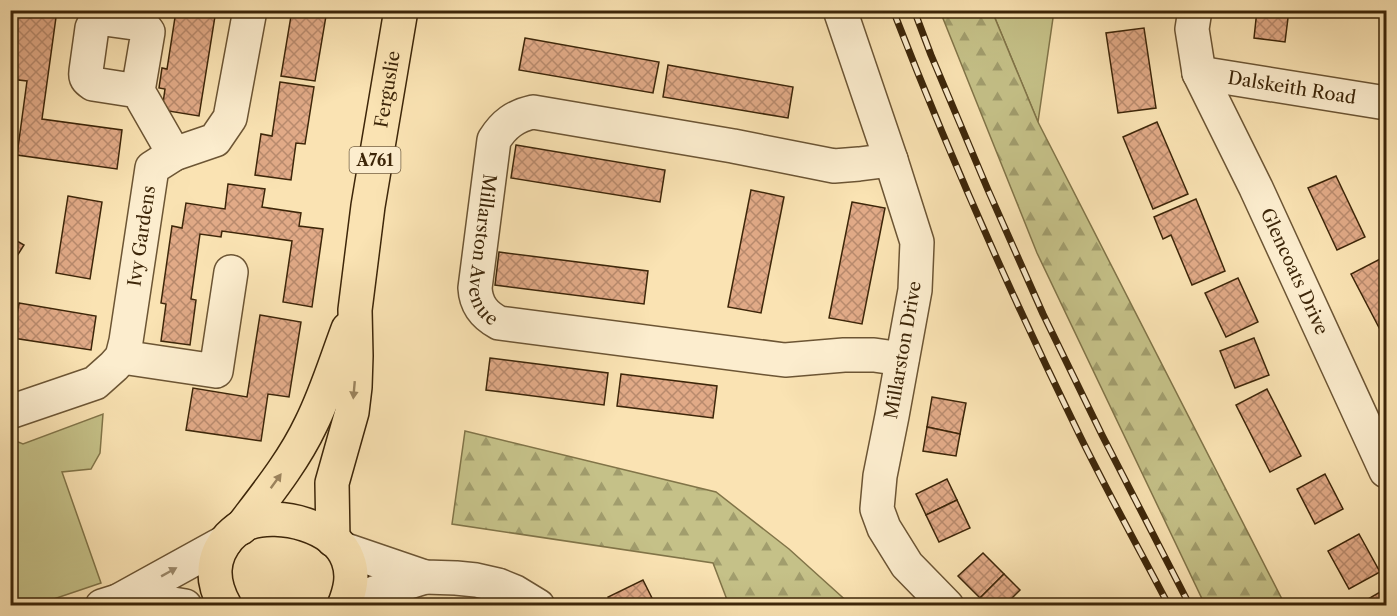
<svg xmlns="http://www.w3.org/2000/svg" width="1397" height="616" font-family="'Libre Caslon Text',serif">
<defs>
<pattern id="forest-firs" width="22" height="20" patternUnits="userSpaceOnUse" patternTransform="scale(1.5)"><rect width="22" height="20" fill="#c5c188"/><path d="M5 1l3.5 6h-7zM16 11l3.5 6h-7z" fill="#a19d6d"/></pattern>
<pattern id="building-cross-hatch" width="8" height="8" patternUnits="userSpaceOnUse" patternTransform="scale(1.5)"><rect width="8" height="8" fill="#e1aa87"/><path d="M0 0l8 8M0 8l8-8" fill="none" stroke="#b88a6d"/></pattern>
</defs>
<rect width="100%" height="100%" fill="#fae3b3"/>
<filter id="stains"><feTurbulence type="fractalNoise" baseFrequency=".00333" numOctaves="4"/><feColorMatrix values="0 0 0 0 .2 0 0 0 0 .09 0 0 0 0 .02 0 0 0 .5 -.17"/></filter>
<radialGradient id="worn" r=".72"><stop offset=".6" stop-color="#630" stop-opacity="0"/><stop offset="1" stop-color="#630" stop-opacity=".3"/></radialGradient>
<g fill="#c5c188" stroke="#817448" stroke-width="1.5">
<polygon points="992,11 1054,11 1038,122"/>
<polygon points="103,414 100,453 91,469 62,472 101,583 36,605 11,605 11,439 23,444"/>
</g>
<g fill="url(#forest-firs)" stroke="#817448" stroke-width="1.5">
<polygon points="940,11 992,11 1038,122 1285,605 1205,605 1037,253"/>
<polygon points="465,431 716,492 789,549 851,605 729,605 713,563 452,524"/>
</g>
<g fill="url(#building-cross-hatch)" stroke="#3d2609" stroke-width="1.5">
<polygon points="17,10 57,10 42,119 122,130 117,169 17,155 27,81 10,79 10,54"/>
<polygon points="178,10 216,10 199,116 162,110 165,89 159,88 162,68 167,69 176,11"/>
<polygon points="292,10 327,10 315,81 281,76"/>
<polygon points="1257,10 1289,10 1285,42 1254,38"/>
<polygon points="1144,28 1156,108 1118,113 1106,33"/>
<polygon points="525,38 659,62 653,93 519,70"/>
<polygon points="668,65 793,87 788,118 663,97"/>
<polygon points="280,82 314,87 305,144 296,143 291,180 255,175 261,134 272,136"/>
<polygon points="1157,122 1188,194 1153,209 1123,137"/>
<polygon points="516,145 665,170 660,202 511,178"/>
<polygon points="1336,176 1365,237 1337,250 1308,188"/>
<polygon points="228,184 265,189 262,207 301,213 299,226 323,229 312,307 283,302 292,241 222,231 221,237 200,234 191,299 196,300 190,345 161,341 166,304 161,303 172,226 182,228 186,203 225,209"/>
<polygon points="751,190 784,197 761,313 728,307"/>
<polygon points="68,196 102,202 90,279 56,273"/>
<polygon points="1196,199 1225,271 1192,285 1171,235 1163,239 1154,217"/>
<polygon points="852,202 885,208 862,324 829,318"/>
<polygon points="10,237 24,245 10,267"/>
<polygon points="499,252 648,271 644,304 495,285"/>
<polygon points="1382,258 1386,267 1386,341 1351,274"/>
<polygon points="1238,278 1258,322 1226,337 1205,293"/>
<polygon points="19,303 96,316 91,350 13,338"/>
<polygon points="260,315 301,322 289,397 268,394 261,441 186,430 193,388 247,397"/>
<polygon points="1254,338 1269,375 1235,388 1220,351"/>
<polygon points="490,358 608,373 604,405 486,390"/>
<polygon points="621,374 717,386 713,418 617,406"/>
<polygon points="1267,389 1301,456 1270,472 1236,405"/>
<polygon points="932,397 966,403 960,434 927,427"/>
<polygon points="927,427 960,434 956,456 923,451"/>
<polygon points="1325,474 1343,509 1315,524 1297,489"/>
<polygon points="947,479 957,500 926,515 916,494"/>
<polygon points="957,500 970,528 939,542 926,515"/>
<polygon points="1359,534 1380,572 1349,589 1328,551"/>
<polygon points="983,553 1004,574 980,598 958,576"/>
<polygon points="1004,574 1020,590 1004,606 987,606 980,598"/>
<polygon points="643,580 656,606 612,606 608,597"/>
<polygon points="1380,592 1386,606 1356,606"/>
</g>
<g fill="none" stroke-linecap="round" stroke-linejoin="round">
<defs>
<g id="minor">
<polyline points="840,10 891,160 917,242 915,290 892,416 880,476 877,509 884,528 907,565 947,606"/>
<path id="s1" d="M1195 10 1192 29 1199 73 1256 188 1386 471"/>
<path id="s2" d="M1199 73 1386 103"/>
<path d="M138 91 93 84C87 80 85 78 86 71L92 28C95 21 97 19 105 19L141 24 145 28 148 32 138 91 174 154"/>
<path id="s3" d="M891 160 859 164 834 166 733 146 533 112C515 116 504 124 494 140L475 288C476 305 484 315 499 323L785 360 844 355H874L902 359"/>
<polyline points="122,357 216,371 231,272"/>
<path id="s4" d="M10 412 95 383 114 366 122 357 126 341 152 168 174 154 215 140 230 118 250 10"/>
<polyline points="343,549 425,577 456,578 476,580 498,585 515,592 538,606"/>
<polyline points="118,601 155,601 185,606"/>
<polyline points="345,604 377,592 425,577"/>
<polyline points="102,606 118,601 225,542"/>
</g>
<g id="major">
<path d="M241 528C266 495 293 462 311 424 326 394 336 361 348 329"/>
<path id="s5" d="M333 540 332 483 352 412 355 387 356 356 355 310 368 206 401 10"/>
<path d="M225 606C211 581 211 558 229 537 234 532 241 526 248 523 279 512 337 526 348 560 354 576 350 591 344 606"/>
</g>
</defs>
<use href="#minor" stroke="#6c5534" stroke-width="36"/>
<use href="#major" stroke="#3d2609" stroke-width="36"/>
<use href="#minor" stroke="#fcedce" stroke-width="33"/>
<use href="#major" stroke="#fae3b3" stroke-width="33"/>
<defs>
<g id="rail">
<path d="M893 10C949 155 1012 297 1080 436 1108 493 1139 549 1169 606"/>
<polyline points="914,10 931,55 988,190 1043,314 1102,435 1190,606"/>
</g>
</defs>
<use href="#rail" stroke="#3d2609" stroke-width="7"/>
<use href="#rail" stroke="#fcedce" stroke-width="4.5" stroke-dasharray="14" stroke-linecap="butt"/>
</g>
<defs><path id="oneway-solid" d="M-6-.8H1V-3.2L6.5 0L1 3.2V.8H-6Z" transform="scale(1.5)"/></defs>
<g fill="#9c845e">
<use href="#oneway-solid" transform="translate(354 390) rotate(95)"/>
<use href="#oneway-solid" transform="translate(276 481) rotate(-54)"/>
</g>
<use fill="#9c8a6c" href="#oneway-solid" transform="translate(169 572) rotate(-29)"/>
<g text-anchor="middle" stroke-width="6" stroke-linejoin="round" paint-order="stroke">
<rect fill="#fcedce" stroke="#766244" stroke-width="1.5" x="349.5" y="147" width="51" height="26" rx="4.5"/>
<g font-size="16" font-weight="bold" fill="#3d2609">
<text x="375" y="166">A761</text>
</g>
<g font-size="18" fill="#3d2609" stroke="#fcedce">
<text dy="6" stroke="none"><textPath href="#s2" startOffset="94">Dalskeith Road</textPath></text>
<text dy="6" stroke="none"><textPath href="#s5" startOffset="456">Ferguslie</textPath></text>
<text dy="6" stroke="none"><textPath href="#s4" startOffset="250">Ivy Gardens</textPath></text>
<text dy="6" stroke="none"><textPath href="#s3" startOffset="525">Millarston Avenue</textPath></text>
<text dy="6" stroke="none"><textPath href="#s1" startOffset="284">Glencoats Drive</textPath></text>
<text transform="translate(903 350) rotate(-80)" y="6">Millarston Drive</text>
</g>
</g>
<rect width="1397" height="616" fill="none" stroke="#fae3b3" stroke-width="36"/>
<rect x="12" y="12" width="1373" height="592" fill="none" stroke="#3d2609" stroke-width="3"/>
<rect x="18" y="18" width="1361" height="580" fill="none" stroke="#3d2609" stroke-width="1.5"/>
<rect width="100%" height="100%" filter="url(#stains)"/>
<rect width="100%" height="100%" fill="url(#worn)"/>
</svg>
